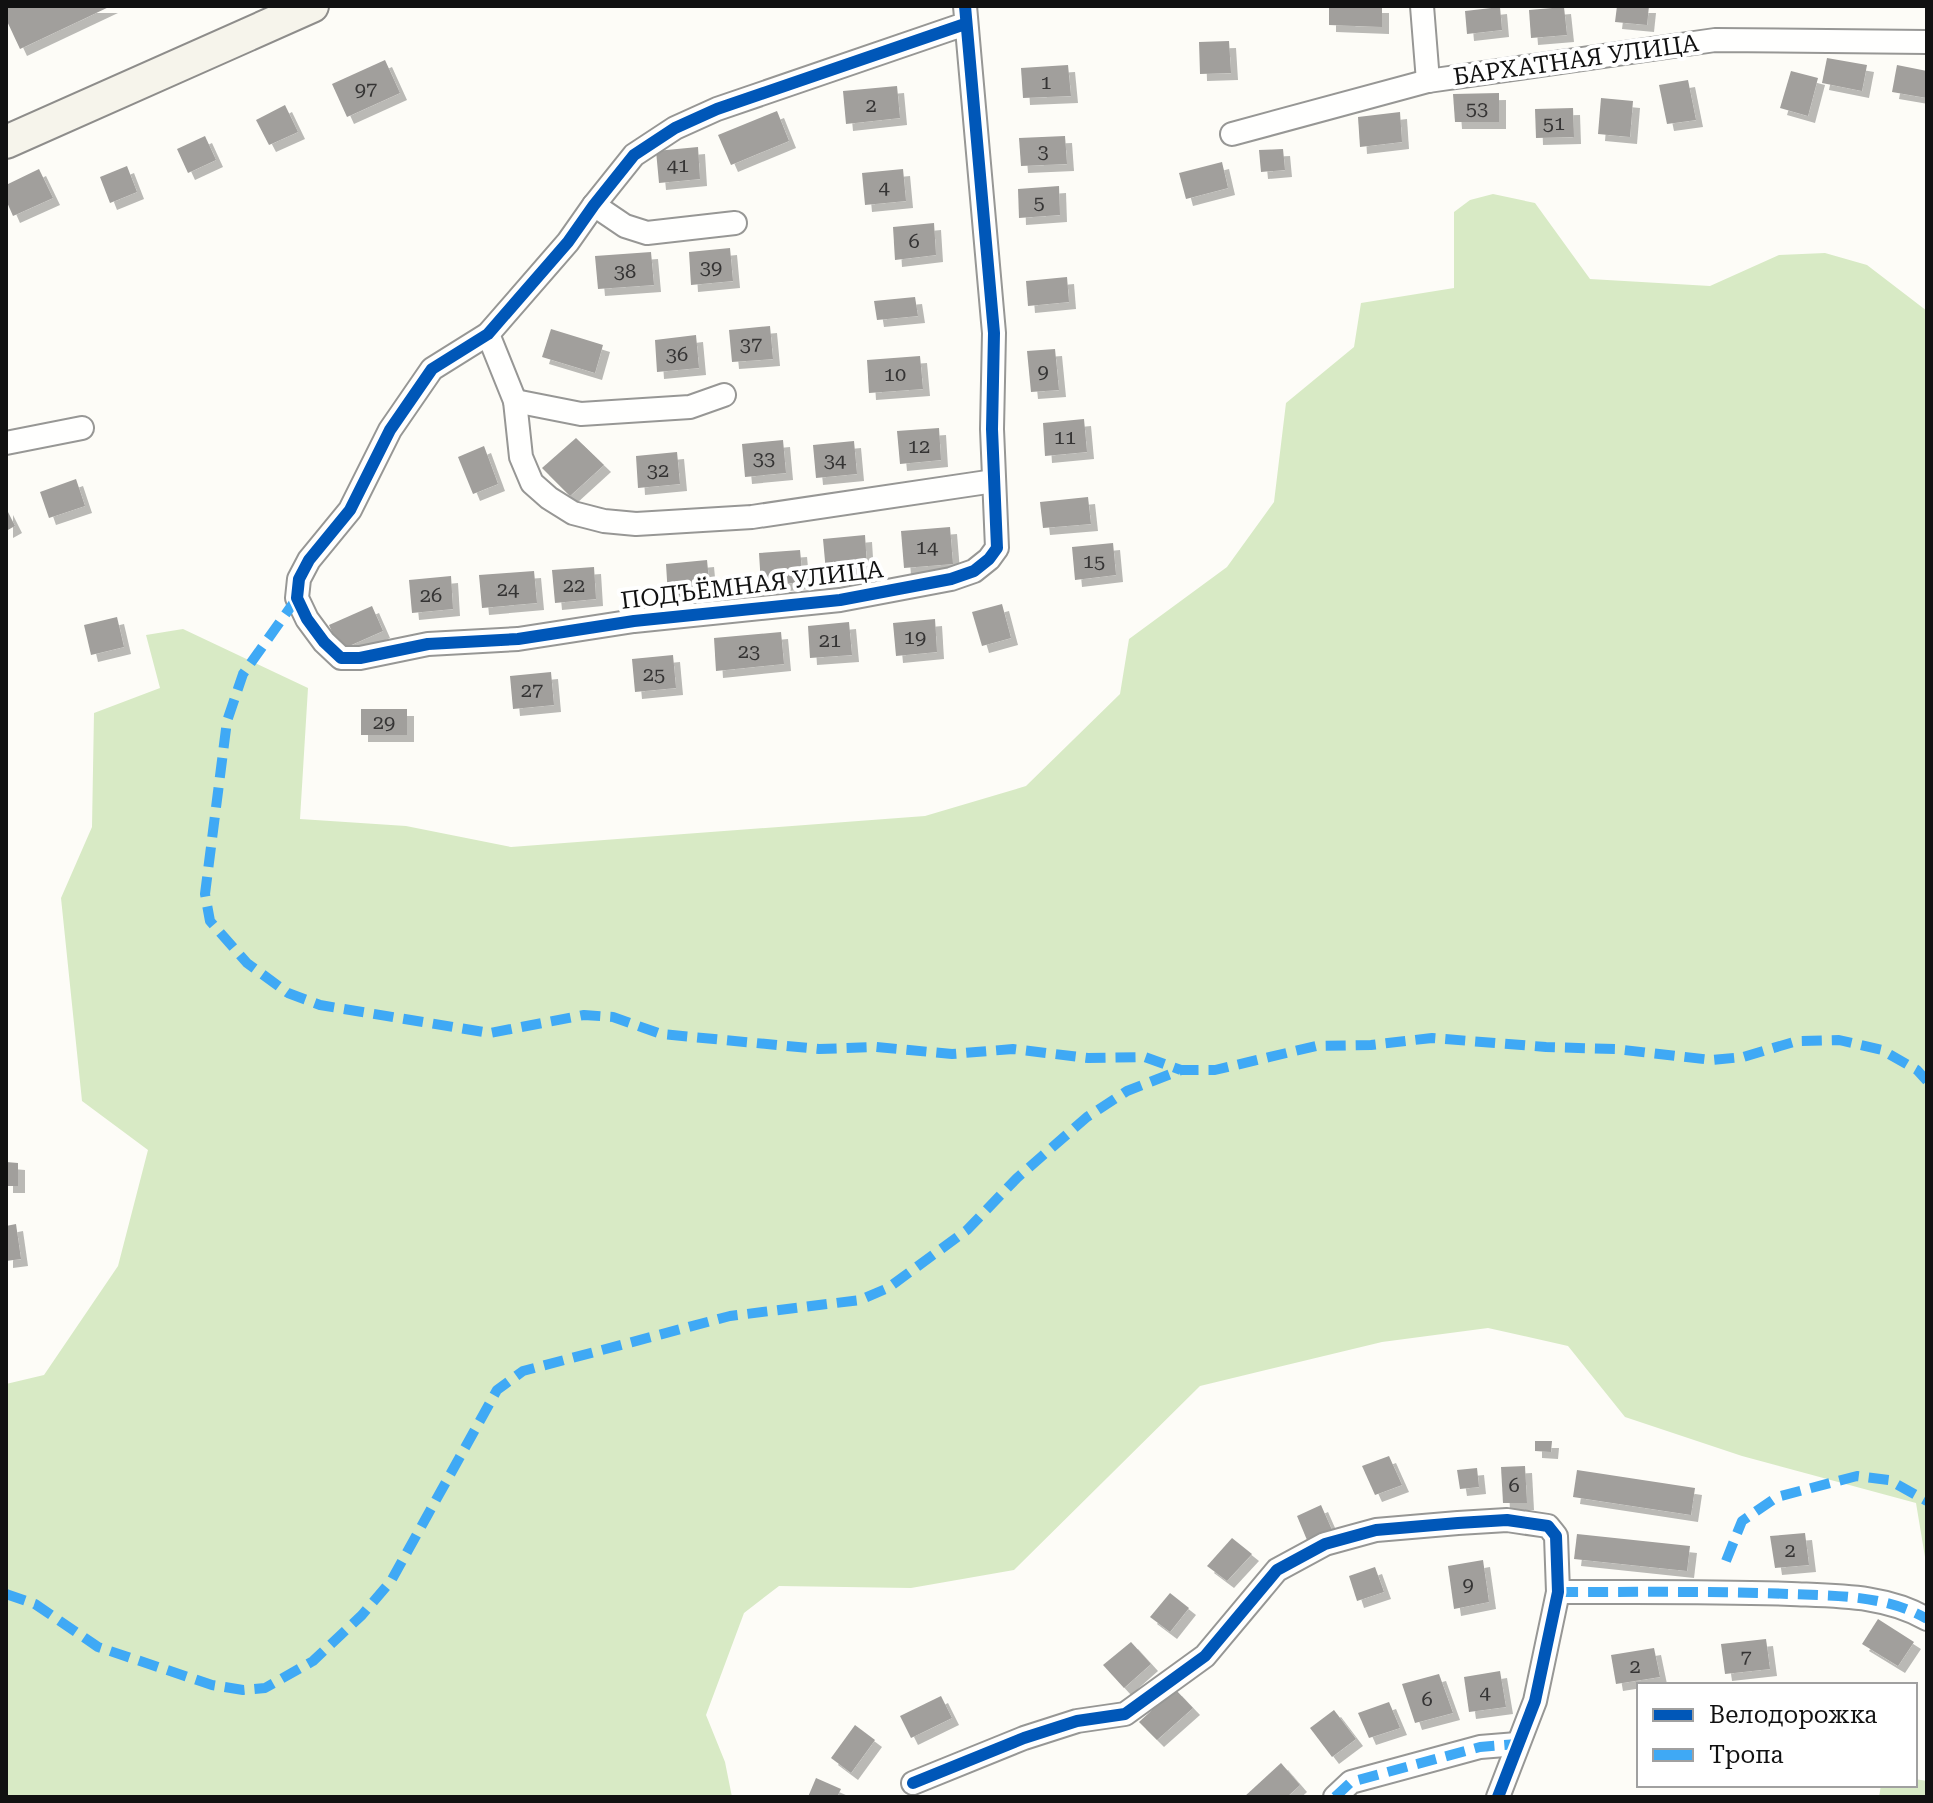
<svg xmlns="http://www.w3.org/2000/svg" width="1933" height="1803" font-family="'Roboto Serif',serif">
<defs>
<filter id="shadow"><feDropShadow dx="7" dy="7" stdDeviation="0" flood-color="#0004"/></filter>
</defs>
<rect width="100%" height="100%" fill="#fdfcf7"/>
<g fill="#d8eac5">
<polygon points="1493,194 1535,203 1590,279 1710,286 1779,255 1825,253 1867,265 1927,311 1927,1569 1916,1503 1742,1456 1625,1417 1568,1346 1488,1328 1382,1342 1200,1386 1014,1570 911,1588 779,1586 744,1613 706,1715 725,1762 732,1797 6,1797 6,1384 44,1375 118,1266 148,1150 82,1101 61,898 92,827 94,713 160,688 146,635 183,629 308,688 300,819 406,826 511,847 925,816 1026,786 1120,694 1129,639 1227,567 1274,502 1286,403 1354,347 1361,303 1454,288 1454,212 1470,200"/>
<polygon points="1915,1779 1927,1781 1927,1797 1879,1797 1881,1785 1915,1785"/>
</g>
<g fill="#a19f9c" filter="url(#shadow)">
<polygon points="8,6 111,6 20,49 6,19 6,7"/>
<polygon points="1329,6 1382,6 1382,27 1329,25"/>
<polygon points="1617,6 1649,6 1647,25 1615,22"/>
<polygon points="1500,7 1502,30 1467,34 1465,11"/>
<polygon points="1564,7 1567,35 1531,38 1529,10"/>
<polygon points="1229,41 1231,73 1200,74 1199,42"/>
<polygon points="1827,58 1867,65 1862,91 1822,83"/>
<polygon points="385,60 400,93 347,117 332,84"/>
<polygon points="1068,65 1071,96 1023,98 1021,68"/>
<polygon points="1897,65 1927,71 1927,98 1892,92"/>
<polygon points="1791,71 1818,78 1808,116 1780,108"/>
<polygon points="1688,80 1696,120 1667,124 1659,85"/>
<polygon points="897,86 900,118 846,124 843,91"/>
<polygon points="1499,93 1499,122 1455,122 1453,94"/>
<polygon points="1601,98 1633,101 1630,137 1598,134"/>
<polygon points="285,105 298,132 269,145 256,120"/>
<polygon points="1573,108 1574,137 1536,138 1535,109"/>
<polygon points="777,111 789,141 731,165 718,135"/>
<polygon points="1400,112 1402,142 1360,147 1358,117"/>
<polygon points="205,136 216,160 188,173 177,149"/>
<polygon points="1065,136 1067,164 1021,166 1019,138"/>
<polygon points="698,147 700,179 659,183 656,151"/>
<polygon points="1283,149 1285,170 1261,172 1259,150"/>
<polygon points="1222,162 1228,188 1186,199 1179,173"/>
<polygon points="127,166 137,192 110,203 100,177"/>
<polygon points="39,169 53,198 13,216 6,200 6,185"/>
<polygon points="903,169 906,201 865,205 862,173"/>
<polygon points="1059,186 1060,215 1019,218 1018,189"/>
<polygon points="934,223 936,255 895,260 893,227"/>
<polygon points="730,248 733,281 691,285 689,252"/>
<polygon points="651,252 654,285 598,289 595,256"/>
<polygon points="1067,277 1069,302 1028,306 1026,281"/>
<polygon points="915,297 918,316 877,320 874,301"/>
<polygon points="770,326 773,359 732,362 729,330"/>
<polygon points="551,329 603,345 595,373 542,357"/>
<polygon points="696,335 699,368 657,372 655,340"/>
<polygon points="1055,349 1059,390 1031,392 1027,351"/>
<polygon points="920,356 923,389 869,393 867,360"/>
<polygon points="1084,419 1087,452 1045,456 1043,423"/>
<polygon points="939,428 941,460 900,464 897,431"/>
<polygon points="576,438 604,465 570,496 542,468"/>
<polygon points="783,440 786,473 745,477 742,444"/>
<polygon points="854,441 857,474 816,478 813,445"/>
<polygon points="484,446 498,484 473,494 458,457"/>
<polygon points="677,452 680,484 638,488 636,456"/>
<polygon points="76,479 85,506 49,518 40,492"/>
<polygon points="1088,497 1091,524 1043,528 1040,502"/>
<polygon points="6,508 15,526 6,531"/>
<polygon points="950,527 953,564 904,568 901,531"/>
<polygon points="865,535 867,567 826,572 823,539"/>
<polygon points="1113,543 1116,575 1075,580 1072,547"/>
<polygon points="800,550 803,582 761,586 759,553"/>
<polygon points="707,560 710,592 668,596 666,564"/>
<polygon points="594,567 596,599 555,603 552,570"/>
<polygon points="534,571 537,603 482,608 479,575"/>
<polygon points="451,576 453,609 412,613 409,580"/>
<polygon points="1002,604 1011,638 982,646 972,612"/>
<polygon points="372,606 383,631 340,650 329,625"/>
<polygon points="117,617 124,647 91,655 84,625"/>
<polygon points="935,619 937,652 896,656 893,623"/>
<polygon points="849,622 852,655 810,658 808,626"/>
<polygon points="781,632 784,664 716,671 714,638"/>
<polygon points="673,655 676,688 635,692 632,659"/>
<polygon points="551,672 554,705 513,709 510,676"/>
<rect x="361" y="709" width="46" height="26"/>
<polygon points="6,1162 18,1163 18,1186 6,1186"/>
<polygon points="16,1224 21,1259 6,1261 6,1226"/>
<polygon points="1535,1441 1552,1441 1551,1452 1535,1451"/>
<polygon points="1389,1456 1402,1485 1375,1495 1362,1466"/>
<polygon points="1525,1466 1527,1503 1503,1503 1501,1467"/>
<polygon points="1477,1468 1479,1487 1460,1489 1457,1470"/>
<polygon points="1577,1470 1695,1488 1691,1515 1573,1497"/>
<polygon points="1321,1505 1332,1530 1307,1540 1297,1516"/>
<polygon points="1805,1533 1809,1565 1775,1568 1770,1536"/>
<polygon points="1577,1534 1690,1546 1687,1571 1574,1559"/>
<polygon points="1232,1538 1252,1554 1227,1581 1207,1566"/>
<polygon points="1483,1560 1489,1602 1454,1609 1448,1566"/>
<polygon points="1375,1567 1384,1592 1357,1601 1349,1576"/>
<polygon points="1170,1593 1189,1608 1170,1632 1150,1617"/>
<polygon points="1878,1619 1914,1642 1898,1666 1862,1644"/>
<polygon points="1766,1639 1770,1669 1725,1674 1721,1644"/>
<polygon points="1131,1642 1151,1664 1124,1688 1103,1665"/>
<polygon points="1654,1648 1660,1677 1616,1684 1611,1655"/>
<polygon points="1500,1671 1506,1707 1469,1712 1464,1677"/>
<polygon points="1439,1674 1453,1713 1415,1723 1402,1684"/>
<polygon points="1175,1689 1193,1708 1157,1740 1139,1722"/>
<polygon points="941,1696 952,1718 911,1738 900,1716"/>
<polygon points="1389,1702 1400,1728 1369,1738 1358,1713"/>
<polygon points="1334,1710 1356,1739 1332,1757 1310,1728"/>
<polygon points="855,1725 875,1740 851,1773 831,1758"/>
<polygon points="1281,1763 1300,1785 1287,1797 1244,1797"/>
<polygon points="816,1778 841,1789 837,1797 808,1797"/>
</g>
<g fill="none" stroke-linecap="round" stroke-linejoin="round">
<defs>
<g id="minor">
<polyline points="1422,6 1428,81"/>
<polyline points="965,24 717,109 675,128 634,155 594,205 568,242 488,334 432,369 390,430 350,510 309,560 299,579 297,598 307,619 324,642 341,658 360,658 428,644 518,639 634,621 840,600 951,579 974,571 989,559 997,548 992,429 994,333 965,6"/>
<polyline points="1232,134 1428,81 1715,40 1927,42"/>
<polyline points="594,205 625,226 647,233 735,223"/>
<polyline points="488,334 515,401 521,457 532,483 549,498 573,513 604,521 636,524 752,517 994,481"/>
<polyline points="515,401 581,414 690,407 724,395"/>
<polyline points="6,443 82,428"/>
<path d="M1558 1592C1636 1592 1713 1591 1791 1594 1837 1596 1886 1595 1927 1619"/>
<polyline points="913,1783 1024,1738 1077,1721 1125,1714 1205,1656 1277,1570 1325,1544 1376,1530 1458,1523 1507,1520 1548,1526 1556,1536 1558,1592 1535,1701 1498,1797"/>
<polyline points="1335,1797 1351,1782 1480,1747 1517,1744"/>
</g>
<polyline id="secondary" points="6,142 312,6"/>
</defs>
<use href="#minor" stroke="#979795" stroke-width="26"/>
<use href="#secondary" stroke="#8e8d8b" stroke-width="36"/>
<use href="#minor" stroke="#fffffe" stroke-width="22"/>
<use href="#secondary" stroke="#f6f4eb" stroke-width="32"/>
<g stroke="#3fa9f5" stroke-width="10" stroke-dasharray="20 10" stroke-linecap="butt">
<polyline points="297,598 243,674 227,721 205,894 210,921 247,963 288,993 320,1005 490,1033 584,1015 613,1017 661,1034 819,1049 876,1047 952,1054 1013,1049 1088,1058 1145,1057 1181,1070"/>
<polyline points="1726,1561 1742,1521 1777,1497 1857,1476 1889,1480 1927,1501"/>
<path d="M1558 1592C1636 1592 1713 1591 1791 1594 1837 1596 1886 1595 1927 1619"/>
<polyline points="6,1594 35,1604 98,1647 212,1685 243,1690 265,1688 313,1661 362,1615 391,1581 497,1390 523,1371 730,1316 860,1300 888,1288 967,1230 1017,1178 1087,1117 1127,1091 1181,1070 1215,1070 1316,1046 1371,1045 1432,1038 1546,1047 1615,1049 1712,1060 1743,1057 1797,1041 1839,1040 1882,1050 1917,1070 1927,1081"/>
<polyline points="1335,1797 1351,1782 1480,1747 1517,1744"/>
</g>
<defs>
<g id="cycleway">
<polyline points="965,24 717,109 675,128 634,155 594,205 568,242 488,334 432,369 390,430 350,510 309,560 299,579 297,598 307,619 324,642 341,658 360,658 428,644 518,639 634,621 840,600 951,579 974,571 989,559 997,548 992,429 994,333 965,6"/>
<polyline points="913,1783 1024,1738 1077,1721 1125,1714 1205,1656 1277,1570 1325,1544 1376,1530 1458,1523 1507,1520 1548,1526 1556,1536 1558,1592 1535,1701 1498,1797"/>
</g>
</defs>
<use href="#cycleway" stroke="#fff" stroke-width="17"/>
<use href="#cycleway" stroke="#0057b8" stroke-width="12"/>
</g>
<g text-anchor="middle" stroke-width="8" stroke-linejoin="round" paint-order="stroke">
<g font-size="20" fill="#353434">
<text x="1046" y="89">1</text>
<text x="366" y="96">97</text>
<text x="871" y="112">2</text>
<text x="1477" y="115">53</text>
<text x="1554" y="130">51</text>
<text x="1043" y="158">3</text>
<text x="678" y="172">41</text>
<text x="884" y="194">4</text>
<text x="1039" y="209">5</text>
<text x="914" y="248">6</text>
<text x="711" y="274">39</text>
<text x="625" y="278">38</text>
<text x="751" y="351">37</text>
<text x="677" y="361">36</text>
<text x="1043" y="378">9</text>
<text x="895" y="381">10</text>
<text x="1065" y="444">11</text>
<text x="919" y="453">12</text>
<text x="764" y="465">33</text>
<text x="835" y="467">34</text>
<text x="658" y="477">32</text>
<text x="927" y="554">14</text>
<text x="1094" y="568">15</text>
<text x="574" y="592">22</text>
<text x="508" y="596">24</text>
<text x="431" y="602">26</text>
<text x="915" y="644">19</text>
<text x="830" y="647">21</text>
<text x="749" y="658">23</text>
<text x="654" y="681">25</text>
<text x="532" y="697">27</text>
<text x="384" y="729">29</text>
<text x="1514" y="1492">6</text>
<text x="1790" y="1557">2</text>
<text x="1468" y="1591">9</text>
<text x="1746" y="1664">7</text>
<text x="1635" y="1673">2</text>
<text x="1485" y="1699">4</text>
<text x="1427" y="1706">6</text>
</g>
<g font-size="24" fill="#111" stroke="#fff">
<text transform="translate(1576 60) rotate(-8)" y="8">БАРХАТНАЯ УЛИЦА</text>
<text transform="translate(752 585) rotate(-7)" y="8">ПОДЪЁМНАЯ УЛИЦА</text>
</g>
</g>
<rect width="1933" height="1803" fill="none" stroke="#111111" stroke-width="16"/>
<rect x="1637" y="1683" width="280" height="104" fill="#ffffff" stroke="#a0a0a0" stroke-width="2"/>
<rect x="1653" y="1709" width="40" height="12" fill="#0057b8" stroke="#a0a0a0" stroke-width="2"/>
<text x="1709" y="1723" font-size="24" fill="#111111">Велодорожка</text>
<rect x="1653" y="1749" width="40" height="12" fill="#3fa9f5" stroke="#a0a0a0" stroke-width="2"/>
<text x="1709" y="1763" font-size="24" fill="#111111">Тропа</text>
</svg>
